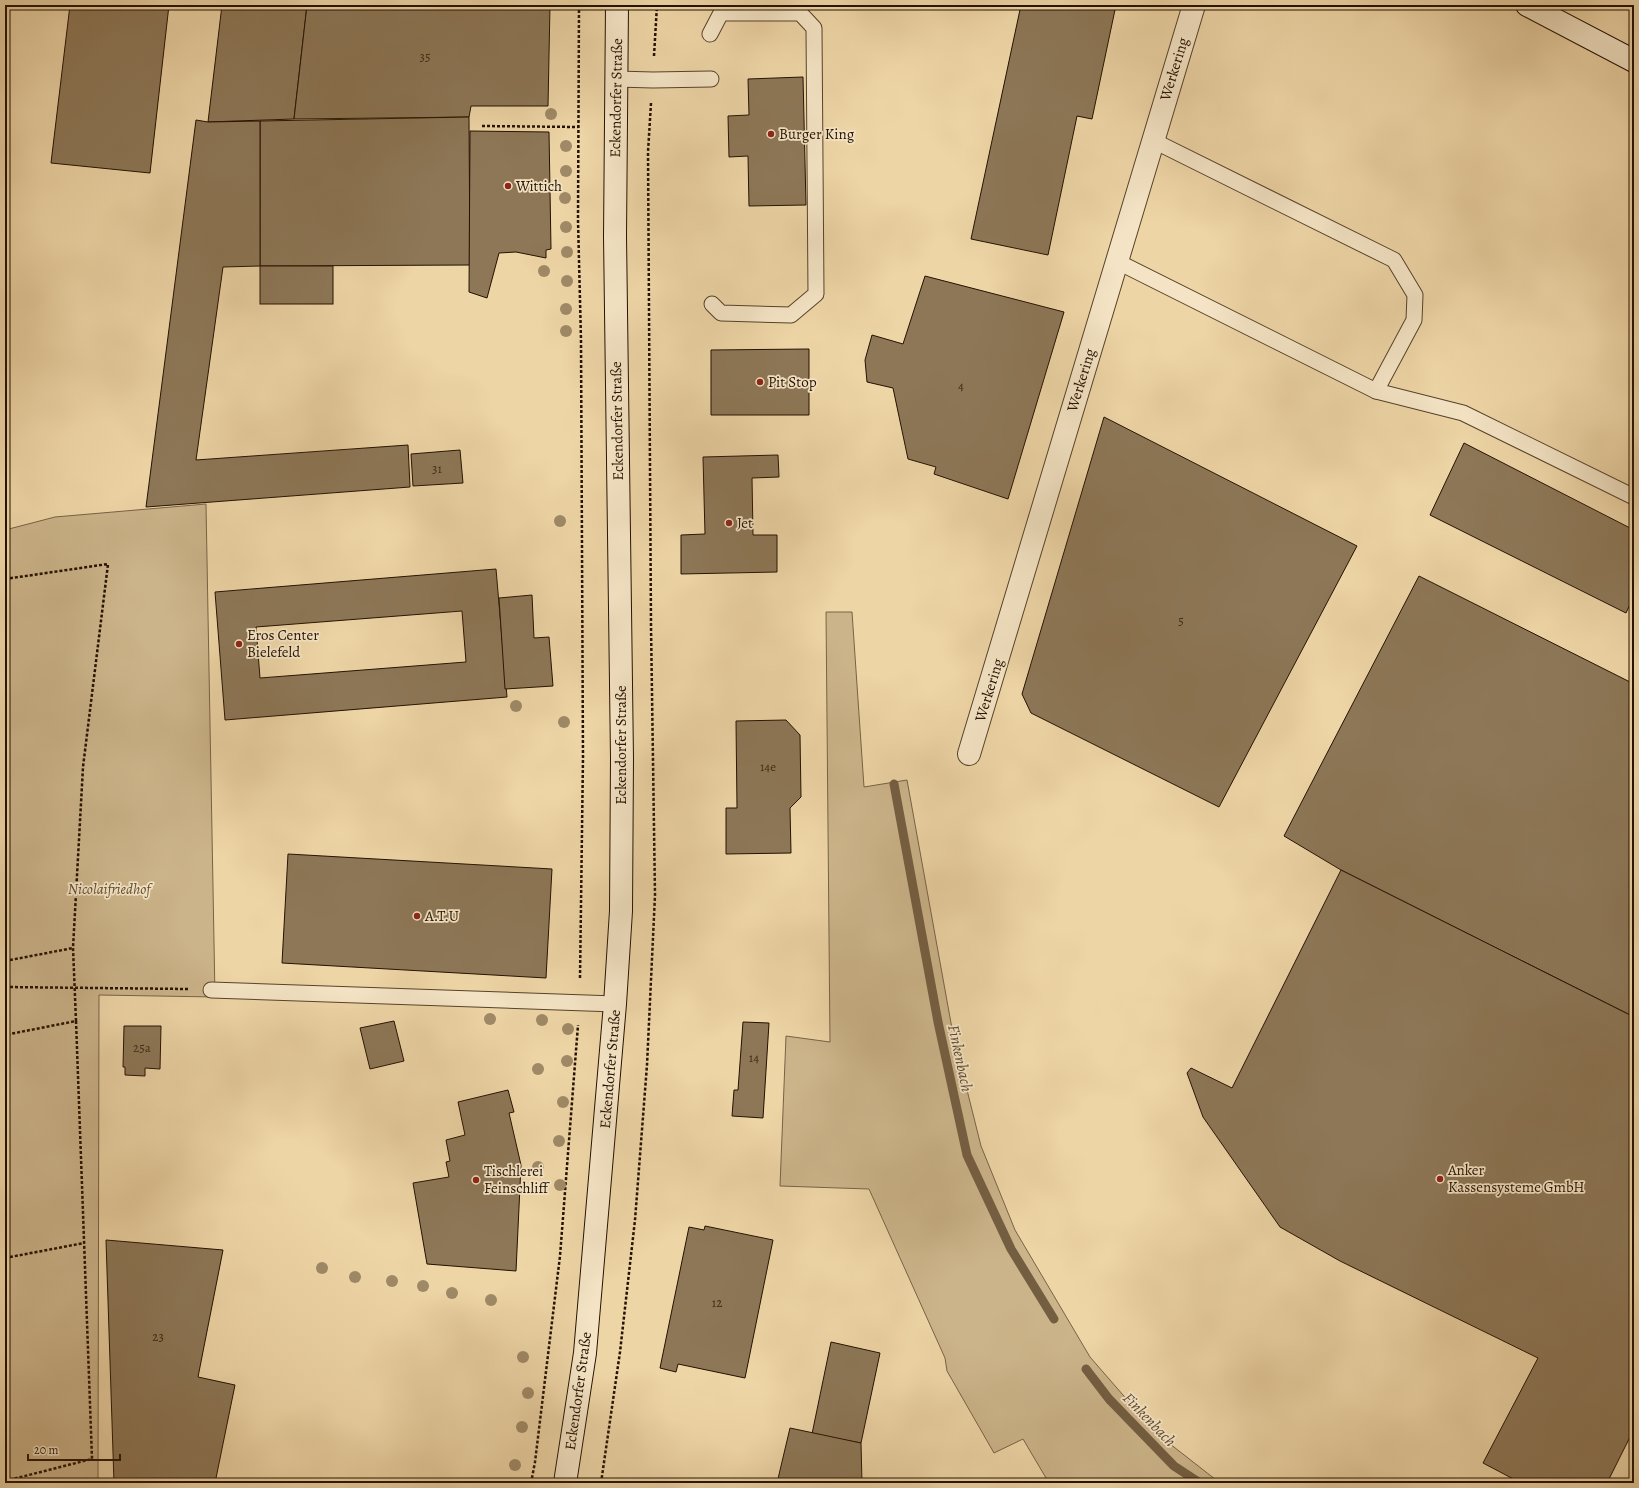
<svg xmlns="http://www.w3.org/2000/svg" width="1639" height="1488" font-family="Alegreya,serif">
<rect width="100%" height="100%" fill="#eed5a6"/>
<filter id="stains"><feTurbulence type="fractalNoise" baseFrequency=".005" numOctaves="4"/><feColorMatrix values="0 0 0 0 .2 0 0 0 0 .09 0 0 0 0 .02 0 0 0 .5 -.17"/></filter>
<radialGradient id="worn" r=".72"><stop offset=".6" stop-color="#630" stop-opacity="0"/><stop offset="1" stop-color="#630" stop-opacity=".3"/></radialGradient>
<g fill="#ccb48a" stroke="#786246">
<polygon points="206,504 215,997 99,995 98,1483 5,1483 5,530 55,517"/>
<polygon points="826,612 852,612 864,787 907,780 953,1034 981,1146 1015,1230 1090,1357 1156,1433 1220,1483 1049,1483 1023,1439 994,1453 947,1371 945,1358 869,1189 780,1186 786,1036 830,1042"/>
</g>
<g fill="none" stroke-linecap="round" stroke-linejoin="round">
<g stroke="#745e42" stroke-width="9">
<polyline points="894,784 938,1022 967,1155 1011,1249 1054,1319"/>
<polyline points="1086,1369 1109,1399 1174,1466 1200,1483"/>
</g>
</g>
<g fill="#8d7757" stroke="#241101" fill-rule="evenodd">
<polygon points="70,5 169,5 150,173 51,163"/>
<polygon points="222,5 307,5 294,119 208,122"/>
<polygon points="307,5 550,5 548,106 471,106 469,117 294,119"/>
<polygon points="1021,5 1116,5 1092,119 1077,116 1048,255 971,239"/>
<polygon points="803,77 806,205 749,206 748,156 729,157 728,116 749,115 748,79"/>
<polygon points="469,117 470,265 260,266 260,121"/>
<polygon points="196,120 208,122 260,121 260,266 223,267 196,460 408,445 410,487 146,507"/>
<polygon points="470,131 549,132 551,249 546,250 546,258 516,252 499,253 487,298 469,292"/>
<rect x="260" y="266" width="73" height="38"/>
<polygon points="925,276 1064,312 1008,499 934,474 936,467 908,459 893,388 867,382 865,360 872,335 903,344"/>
<polygon points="809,349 809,415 711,415 711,350"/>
<polygon points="1104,417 1357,546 1219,807 1031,713 1022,694"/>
<polygon points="1464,443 1634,530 1634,596 1626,613 1430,515"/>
<polygon points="460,450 463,483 413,486 411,454"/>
<polygon points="778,455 779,477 752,478 753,535 777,535 777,572 681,574 681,535 705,534 703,457"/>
<path d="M496 569 507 697 225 720 215 592ZM462 611 466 662 260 678 256 627Z"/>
<polygon points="1419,576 1634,684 1634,1017 1341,870 1284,836"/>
<polygon points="532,595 534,638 549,637 553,686 505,689 499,598"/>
<polygon points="786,720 800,735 801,797 790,808 791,853 726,854 726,808 737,808 736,721"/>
<polygon points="288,854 552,869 546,978 282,963"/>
<polygon points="1341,870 1634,1017 1634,1429 1607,1483 1521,1483 1483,1463 1538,1358 1340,1261 1280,1227 1203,1117 1187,1073 1191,1068 1232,1088"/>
<polygon points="394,1021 404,1061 370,1069 360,1028"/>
<polygon points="743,1022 769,1023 763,1118 732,1116 734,1090 738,1090"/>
<polygon points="124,1026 161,1026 160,1069 145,1068 145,1076 125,1075 125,1067 123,1067"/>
<polygon points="508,1090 514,1112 509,1113 521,1165 516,1271 427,1264 413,1183 449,1177 446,1162 450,1161 446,1140 465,1135 458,1102"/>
<polygon points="705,1226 773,1240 745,1378 678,1364 676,1372 660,1368 689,1227 704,1230"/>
<polygon points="106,1240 223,1250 198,1377 235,1385 215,1483 114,1483"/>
<polygon points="831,1342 880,1353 861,1443 812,1434"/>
<polygon points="790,1428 861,1443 862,1483 777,1483"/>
</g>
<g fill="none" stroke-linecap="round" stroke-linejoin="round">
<defs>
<g id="service">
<polyline points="710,34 721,13 800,13 814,28 816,294 791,315 721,313 712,304"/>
<polyline points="616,79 653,80 711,79"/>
<polyline points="1152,140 1394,260 1415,295 1414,320 1376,391 1463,413 1634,497"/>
<polyline points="1116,261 1376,391"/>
<polyline points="211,990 615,1004"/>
</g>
<polyline id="minor" points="969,754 1194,5"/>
<g id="secondary">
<polyline points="1527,5 1634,61"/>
<polyline points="565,1483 585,1353 615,1004 621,911 622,758 615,236 617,5"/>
</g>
</defs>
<use href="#service" stroke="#56422a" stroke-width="17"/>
<use href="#minor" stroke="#56422a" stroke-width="24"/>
<use href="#secondary" stroke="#241101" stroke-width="24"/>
<g stroke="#241101" stroke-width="2.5" stroke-dasharray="3 2" stroke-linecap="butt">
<polyline points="579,5 578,220 581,340 583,757 580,978"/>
<polyline points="654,56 657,5"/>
<polyline points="482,126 578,127"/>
<polyline points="5,579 108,564 83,767 73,948 76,1021 5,1035"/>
<polyline points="5,961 73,948"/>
<polyline points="5,987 188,989"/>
<polyline points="5,1258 84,1243"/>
<polyline points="5,1481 92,1459 76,1021"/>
<polyline points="531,1483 535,1462 560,1256 578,1025"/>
<polyline points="601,1483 620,1352 635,1220 647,1065 655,895 651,626 648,152 651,103"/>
</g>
<use href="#service" stroke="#f4e4c5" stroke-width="15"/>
<use href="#minor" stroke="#f4e4c5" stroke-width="22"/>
<use href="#secondary" stroke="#f4e4c5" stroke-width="22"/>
</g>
<g fill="#9f8966">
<circle cx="551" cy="114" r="6"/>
<circle cx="566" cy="146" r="6"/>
<circle cx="566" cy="171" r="6"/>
<circle cx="565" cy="198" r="6"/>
<circle cx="566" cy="227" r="6"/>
<circle cx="567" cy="252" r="6"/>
<circle cx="544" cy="271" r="6"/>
<circle cx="567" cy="281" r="6"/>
<circle cx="566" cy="309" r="6"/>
<circle cx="566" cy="331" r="6"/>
<circle cx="560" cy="521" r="6"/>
<circle cx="516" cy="706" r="6"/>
<circle cx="564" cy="722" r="6"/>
<circle cx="490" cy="1019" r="6"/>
<circle cx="542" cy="1020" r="6"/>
<circle cx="568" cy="1029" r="6"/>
<circle cx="567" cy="1061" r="6"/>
<circle cx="538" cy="1069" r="6"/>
<circle cx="563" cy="1102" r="6"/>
<circle cx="559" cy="1141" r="6"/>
<circle cx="538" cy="1167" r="6"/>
<circle cx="560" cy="1185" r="6"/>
<circle cx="322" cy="1268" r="6"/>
<circle cx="355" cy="1277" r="6"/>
<circle cx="392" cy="1281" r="6"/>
<circle cx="423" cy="1286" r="6"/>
<circle cx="452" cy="1293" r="6"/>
<circle cx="491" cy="1300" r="6"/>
<circle cx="523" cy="1357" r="6"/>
<circle cx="528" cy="1393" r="6"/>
<circle cx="522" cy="1427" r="6"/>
<circle cx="515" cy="1465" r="6"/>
</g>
<g fill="#8f2418" stroke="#f4e4c5" stroke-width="1.5">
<circle cx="771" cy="134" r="4"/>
<circle cx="508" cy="186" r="4"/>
<circle cx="760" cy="382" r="4"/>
<circle cx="729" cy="523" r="4"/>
<circle cx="239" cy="644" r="4"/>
<circle cx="417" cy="916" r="4"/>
<circle cx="1440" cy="1179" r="4"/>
<circle cx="476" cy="1180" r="4"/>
</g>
<g text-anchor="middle" stroke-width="3.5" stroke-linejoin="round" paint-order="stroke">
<g font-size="13" fill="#3e2a16">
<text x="425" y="61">35</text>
<text x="961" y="390">4</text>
<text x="437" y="473">31</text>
<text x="1181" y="625">5</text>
<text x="768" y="771">14e</text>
<text x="142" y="1052">25a</text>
<text x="754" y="1062">14</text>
<text x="717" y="1307">12</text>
<text x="158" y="1341">23</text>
</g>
<g font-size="15" fill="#241101" stroke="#f4e4c5">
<text transform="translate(1174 69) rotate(-73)" y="5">Werkering</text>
<text transform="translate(616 98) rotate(-89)" y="5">Eckendorfer Straße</text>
<text transform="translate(1081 380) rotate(-73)" y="5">Werkering</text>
<text transform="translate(617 421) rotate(-91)" y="5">Eckendorfer Straße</text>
<text transform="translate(989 690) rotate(-73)" y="5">Werkering</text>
<text transform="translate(621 745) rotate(-90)" y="5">Eckendorfer Straße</text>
<text transform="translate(610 1069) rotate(-85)" y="5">Eckendorfer Straße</text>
<text transform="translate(578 1391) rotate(-82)" y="5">Eckendorfer Straße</text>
</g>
<g font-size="15" fill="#241101" stroke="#f4e4c5" text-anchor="start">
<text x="779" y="139">Burger King</text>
<text x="516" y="191">Wittich</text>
<text x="768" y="387">Pit Stop</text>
<text x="737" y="528">Jet</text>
<text x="247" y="640">Eros Center<tspan x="247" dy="17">Bielefeld</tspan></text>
<text x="425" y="921">A.T.U</text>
<text x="1448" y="1175">Anker<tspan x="1448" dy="17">Kassensysteme GmbH</tspan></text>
<text x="484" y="1176">Tischlerei<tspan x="484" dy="17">Feinschliff</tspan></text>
</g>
<g font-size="15" font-style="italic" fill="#5f4a31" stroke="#f4e4c5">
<text x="109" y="894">Nicolaifriedhof</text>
</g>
<g font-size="16" font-style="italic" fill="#604b32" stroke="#f4e4c5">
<text transform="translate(961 1058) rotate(78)" y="6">Finkenbach</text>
<text transform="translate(1150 1419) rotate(46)" y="6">Finkenbach</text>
</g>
</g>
<rect width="1639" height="1488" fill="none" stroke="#eed5a6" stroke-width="20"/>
<rect x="6" y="6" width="1627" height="1476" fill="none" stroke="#241101" stroke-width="2"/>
<rect x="10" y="10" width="1619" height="1468" fill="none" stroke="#241101"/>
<path d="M28 1454v6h92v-6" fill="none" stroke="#241101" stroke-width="2"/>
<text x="34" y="1454" font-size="12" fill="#241101" stroke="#f4e4c5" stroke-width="3" paint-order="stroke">20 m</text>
<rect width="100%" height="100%" filter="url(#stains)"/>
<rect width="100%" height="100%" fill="url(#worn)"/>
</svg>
